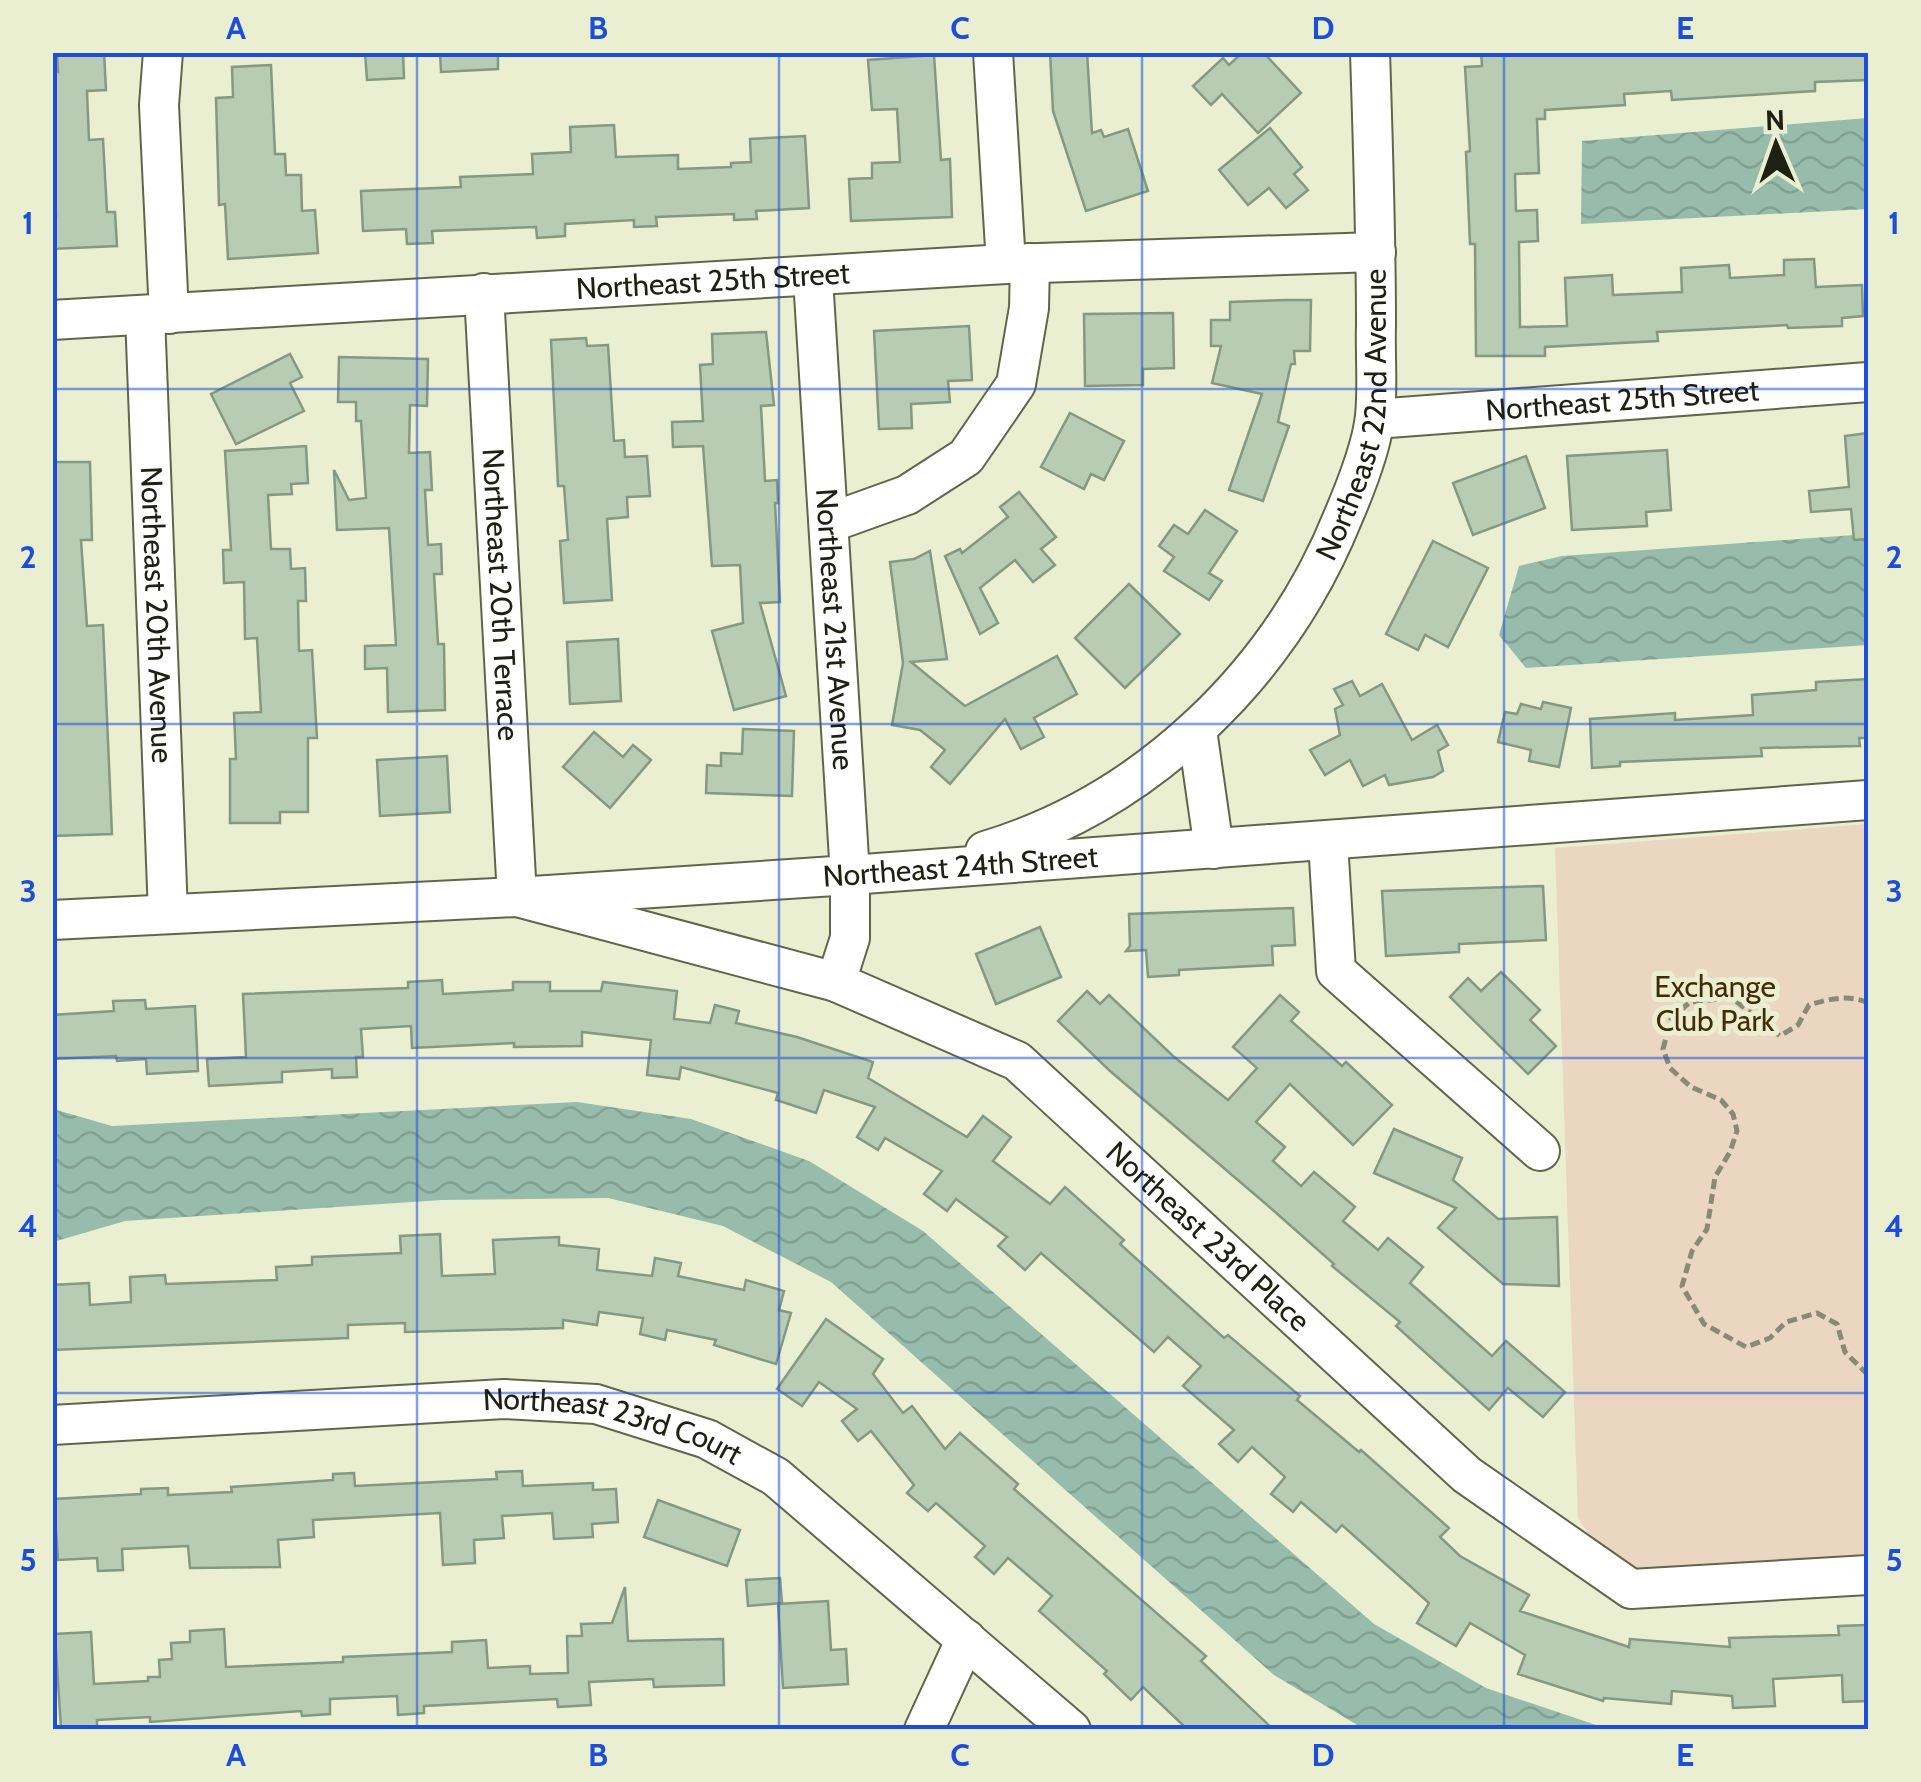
<svg xmlns="http://www.w3.org/2000/svg" width="1921" height="1782" font-family="Cabin,sans-serif">
<defs>
<pattern id="water-waves" width="16" height="10" patternUnits="userSpaceOnUse" patternTransform="scale(2.5)"><rect width="16" height="10" fill="#97bcab"/><path d="M0 5q4-4 8 0t8 0" fill="none" stroke="#82a192"/></pattern>
</defs>
<rect width="100%" height="100%" fill="#e9efd0"/>
<polygon fill="#ebd6c1" points="1868,824 1868,1562 1619,1581 1578,1518 1555,848"/>
<g fill="url(#water-waves)">
<polygon points="1868,118 1868,209 1581,224 1582,141"/>
<polygon points="1868,534 1868,645 1526,668 1499,635 1519,566 1562,556"/>
<polygon points="577,1102 691,1119 809,1161 923,1231 1374,1624 1486,1688 1608,1729 1364,1729 1274,1675 831,1282 723,1226 608,1198 442,1200 125,1221 53,1242 53,1109 112,1126"/>
</g>
<g fill="#b7ccb3" stroke="#859982" stroke-width="2.5">
<polygon points="57,52 104,52 106,90 87,91 89,140 103,139 107,212 115,212 117,246 52,249 52,216 56,216 52,72 58,72"/>
<polygon points="365,52 403,52 404,78 367,80"/>
<polygon points="440,52 498,52 498,69 441,72"/>
<polygon points="1050,52 1087,52 1092,133 1101,130 1104,137 1128,129 1148,191 1086,211 1053,111"/>
<polygon points="1243,52 1263,52 1301,93 1258,133 1222,94 1211,105 1193,86 1223,58 1229,65"/>
<polygon points="1481,52 1868,52 1868,80 1815,82 1815,91 1672,100 1671,91 1624,94 1625,105 1545,110 1545,119 1537,119 1539,173 1515,174 1516,211 1537,210 1538,241 1519,242 1520,327 1567,326 1565,278 1612,275 1613,295 1682,292 1681,268 1729,265 1730,278 1784,275 1784,260 1814,259 1816,287 1862,285 1863,316 1842,318 1842,326 1788,328 1787,325 1657,332 1658,341 1545,347 1545,356 1476,356 1475,244 1470,244 1466,152 1470,151 1465,67 1482,66"/>
<polygon points="934,55 941,160 950,159 952,217 851,221 849,179 872,178 872,163 900,162 897,109 872,110 868,60"/>
<polygon points="271,65 275,154 285,154 286,175 301,175 302,211 315,210 318,253 228,259 225,204 219,205 216,98 233,97 232,67"/>
<polygon points="614,125 616,157 678,155 678,169 731,167 731,163 751,162 750,139 805,136 809,208 756,211 757,219 734,220 734,214 656,217 657,226 634,227 634,220 565,224 565,236 537,238 536,227 432,231 433,243 407,244 406,229 363,231 361,191 461,187 460,177 533,174 532,154 571,152 570,127"/>
<polygon points="1270,128 1302,167 1294,174 1308,190 1286,208 1269,188 1248,205 1219,170"/>
<polygon points="1287,300 1311,300 1310,351 1294,351 1295,364 1291,364 1278,422 1289,426 1263,501 1229,490 1262,394 1212,383 1221,346 1211,346 1211,320 1230,320 1230,302"/>
<polygon points="1173,313 1174,368 1143,369 1143,385 1085,386 1084,314"/>
<polygon points="969,326 972,380 948,381 950,402 911,404 912,428 879,429 874,331"/>
<polygon points="766,332 774,405 761,406 765,481 777,480 778,503 775,503 780,602 760,603 786,696 734,710 712,631 743,623 740,565 712,566 703,446 673,447 672,422 703,421 700,365 713,364 712,334"/>
<polygon points="586,338 587,346 608,345 614,441 624,440 625,457 647,456 650,496 627,497 628,517 607,519 612,600 564,603 560,541 568,540 564,486 558,486 551,340"/>
<polygon points="290,354 302,377 290,383 304,411 236,444 211,394"/>
<polygon points="339,357 428,359 427,406 410,405 409,453 430,452 432,490 425,490 428,545 441,544 442,574 434,574 438,644 444,644 445,710 388,712 387,668 365,669 365,646 396,645 389,528 337,530 334,470 349,500 366,498 361,421 356,421 356,402 338,402"/>
<polygon points="1070,413 1124,441 1104,480 1091,474 1084,489 1041,467"/>
<polygon points="1868,433 1868,539 1854,540 1851,509 1811,512 1809,491 1849,487 1845,436"/>
<polygon points="306,446 308,483 291,484 292,494 268,495 271,549 290,549 291,569 305,568 306,601 298,601 299,651 312,650 317,738 308,738 308,812 280,812 280,823 230,823 230,759 236,759 234,713 261,712 257,638 245,639 244,582 224,583 223,550 231,550 225,451"/>
<polygon points="1667,450 1671,510 1646,512 1647,526 1572,530 1567,456"/>
<polygon points="1526,456 1545,508 1473,535 1453,483"/>
<polygon points="52,462 90,462 92,540 81,540 87,626 103,625 112,834 54,836"/>
<polygon points="1019,492 1056,537 1041,549 1055,565 1033,582 1015,560 980,588 998,623 980,634 945,556 960,549 962,553 1008,517 1000,507"/>
<polygon points="1205,510 1237,531 1209,573 1222,581 1209,600 1164,571 1174,557 1159,546 1174,525 1188,534"/>
<polygon points="1433,541 1488,568 1448,647 1425,635 1418,650 1386,634"/>
<polygon points="930,551 947,659 911,662 965,706 1057,656 1077,694 1034,718 1044,737 1021,749 1005,719 950,784 931,767 945,750 920,730 892,725 903,663 890,562 914,559"/>
<polygon points="1129,584 1180,634 1125,688 1075,638"/>
<polygon points="618,639 621,701 570,704 567,642"/>
<polygon points="1868,679 1868,738 1859,738 1860,746 1761,748 1762,756 1620,762 1620,766 1592,768 1590,719 1675,713 1675,720 1753,715 1752,695 1816,690 1816,682"/>
<polygon points="1352,681 1360,696 1382,684 1412,740 1437,725 1448,745 1438,751 1443,771 1433,777 1389,785 1385,775 1363,786 1350,760 1325,775 1310,750 1340,735 1335,709 1343,705 1334,689"/>
<polygon points="1543,702 1571,708 1559,767 1529,761 1531,750 1498,742 1505,712 1517,714 1521,704 1541,709"/>
<polygon points="743,729 794,731 792,796 706,793 707,765 721,766 721,753 742,754"/>
<polygon points="594,732 623,757 633,745 651,760 610,808 563,767"/>
<polygon points="447,756 450,812 380,816 377,760"/>
<polygon points="1543,886 1546,940 1459,944 1459,952 1386,956 1382,891"/>
<polygon points="1293,908 1295,945 1272,946 1273,965 1179,970 1179,975 1148,977 1146,950 1126,951 1130,946 1129,914"/>
<polygon points="1040,927 1061,977 996,1004 976,954"/>
<polygon points="1501,972 1540,1010 1530,1020 1556,1046 1528,1074 1450,997 1468,978 1481,991"/>
<polygon points="442,980 443,994 513,990 513,982 550,982 550,991 601,991 603,982 677,991 674,1019 710,1023 715,1005 739,1011 736,1023 797,1037 873,1062 868,1078 967,1137 983,1116 1011,1137 993,1161 1050,1204 1065,1187 1124,1240 1120,1244 1224,1338 1228,1335 1300,1396 1297,1400 1359,1452 1361,1450 1449,1528 1440,1537 1460,1556 1529,1595 1520,1611 1629,1647 1630,1639 1730,1647 1729,1638 1839,1635 1838,1626 1868,1625 1868,1701 1843,1702 1842,1675 1773,1679 1775,1706 1733,1708 1732,1696 1672,1691 1671,1704 1604,1698 1603,1701 1518,1674 1525,1655 1470,1623 1456,1646 1417,1623 1429,1603 1342,1525 1336,1532 1301,1502 1293,1512 1271,1494 1285,1477 1252,1447 1238,1462 1219,1444 1234,1430 1183,1386 1201,1366 1168,1337 1154,1352 1041,1253 1025,1270 998,1246 1007,1237 956,1199 947,1211 924,1194 942,1171 885,1138 878,1150 857,1137 875,1107 824,1090 816,1113 776,1100 778,1093 681,1067 679,1079 647,1075 651,1040 582,1032 582,1046 514,1047 514,1043 412,1048 411,1026 361,1029 363,1057 356,1057 357,1077 332,1078 332,1069 282,1072 282,1082 209,1086 207,1059 246,1057 243,994 408,988 408,982"/>
<polygon points="1087,991 1100,1004 1109,995 1173,1056 1228,1100 1257,1068 1233,1047 1280,995 1299,1012 1291,1021 1342,1066 1346,1062 1392,1105 1353,1145 1290,1084 1256,1122 1285,1147 1273,1161 1301,1186 1314,1172 1355,1207 1343,1221 1378,1250 1388,1238 1423,1267 1410,1283 1492,1356 1506,1341 1565,1392 1543,1417 1508,1388 1489,1410 1396,1326 1400,1322 1332,1266 1334,1264 1266,1204 1110,1071 1058,1021"/>
<polygon points="145,1000 146,1009 195,1006 198,1071 147,1074 146,1059 117,1061 116,1056 52,1059 52,1015 114,1011 113,1001"/>
<polygon points="1394,1129 1462,1158 1453,1180 1498,1219 1557,1217 1559,1286 1503,1284 1438,1228 1456,1208 1374,1173"/>
<polygon points="440,1234 442,1276 495,1274 493,1240 559,1237 559,1245 599,1249 597,1270 652,1276 655,1258 681,1263 678,1276 744,1290 746,1280 784,1291 779,1310 791,1313 776,1364 714,1345 716,1340 667,1330 665,1340 640,1334 643,1318 599,1312 597,1325 563,1320 563,1328 405,1332 405,1323 348,1325 348,1338 52,1350 52,1285 89,1283 90,1305 131,1302 130,1277 165,1275 166,1284 277,1280 276,1267 312,1265 312,1257 401,1253 400,1236"/>
<polygon points="826,1319 883,1359 873,1374 903,1413 912,1406 945,1449 960,1433 1018,1484 1014,1489 1206,1656 1201,1661 1274,1730 1188,1730 1143,1687 1131,1700 1104,1674 1107,1671 1039,1611 1052,1596 1008,1558 994,1574 975,1557 985,1546 936,1503 928,1511 907,1493 914,1485 871,1431 858,1441 842,1421 857,1409 819,1382 802,1406 777,1389"/>
<polygon points="522,1471 523,1486 593,1483 593,1490 616,1489 618,1522 592,1524 593,1537 554,1539 552,1513 502,1516 504,1538 474,1540 475,1563 443,1565 440,1513 313,1520 314,1537 278,1540 280,1567 190,1568 188,1546 122,1549 123,1570 98,1571 97,1558 58,1560 54,1499 141,1494 141,1489 168,1488 168,1495 232,1492 231,1487 333,1480 333,1474 354,1473 355,1486 497,1479 496,1472"/>
<polygon points="658,1500 740,1530 727,1566 644,1537"/>
<polygon points="780,1578 782,1603 748,1606 746,1580"/>
<polygon points="625,1587 628,1641 723,1639 724,1685 654,1687 653,1679 589,1682 591,1705 558,1707 557,1699 424,1706 424,1713 398,1715 397,1696 330,1699 330,1714 302,1716 301,1711 150,1722 150,1717 97,1720 97,1727 61,1729 55,1634 91,1632 94,1684 148,1681 148,1677 160,1677 159,1660 172,1659 171,1643 190,1642 190,1631 224,1629 226,1667 343,1662 343,1657 452,1652 452,1642 486,1640 488,1668 530,1666 530,1674 568,1673 567,1636 582,1636 581,1624 612,1623"/>
<polygon points="828,1601 831,1650 846,1649 848,1684 783,1688 778,1604"/>
</g>
<g fill="none" stroke-linecap="round" stroke-linejoin="round">
<defs>
<g id="minor">
<polyline points="163,52 159,105 169,314"/>
<polyline points="993,52 1006,264"/>
<path id="s1" d="M813 278 850 875V938L836 982"/>
<path id="s2" d="M484 293 517 897 836 982 1017 1061 1467 1475 1631 1589 1868 1575"/>
<path id="s3" d="M145 315 168 914"/>
<path id="s4" d="M52 320 1006 264 1376 252"/>
<path id="s5" d="M1375 419 1868 382"/>
<polyline points="829,523 907,495 966,457 1016,384 1029,308 1030,263"/>
<polyline points="1197,730 1214,849"/>
<polyline points="1328,842 1336,971 1540,1151"/>
<path id="s6" d="M985 851C1148 802 1280 673 1343 517 1355 489 1372 446 1375 416 1378 386 1375 355 1376 325 1376 234 1373 143 1370 52"/>
<path id="s7" d="M52 920 517 897 850 875 1868 800"/>
<path id="s8" d="M52 1425 504 1399 596 1404 707 1439 776 1477 1071 1730"/>
<polyline points="924,1730 966,1639"/>
</g>
</defs>
<use href="#minor" stroke="#61664b" stroke-width="42"/>
<path stroke="#878b75" stroke-width="5" stroke-dasharray="10 5" stroke-linecap="butt" d="M1868 1003C1849 994 1829 999 1809 1005L1798 1025 1780 1036 1732 998 1690 1002 1671 1019 1663 1049 1670 1068 1691 1087 1721 1100 1733 1114 1737 1131 1730 1152 1715 1177 1707 1229 1692 1251 1682 1286 1704 1324 1746 1347 1770 1338 1786 1322 1817 1313 1837 1324 1845 1352 1868 1375"/>
<use href="#minor" stroke="#fff" stroke-width="38"/>
</g>
<path fill="none" stroke="#1d4ed8" stroke-width="2.5" stroke-opacity="0.55" d="M417 52V1730M779 52V1730M1142 52V1730M1504 52V1730M52 389H1868M52 724H1868M52 1058H1868M52 1393H1868"/>
<g text-anchor="middle" stroke-width="10" stroke-linejoin="round" paint-order="stroke">
<g font-size="30" fill="#1e2014" stroke="#e9efd0">
<text dy="10" stroke="none"><textPath href="#s4" startOffset="662">Northeast 25th Street</textPath></text>
<text dy="10" stroke="none"><textPath href="#s5" startOffset="248">Northeast 25th Street</textPath></text>
<text dy="10" stroke="none"><textPath href="#s6" startOffset="610">Northeast 22nd Avenue</textPath></text>
<text dy="10" stroke="none"><textPath href="#s2" startOffset="302">Northeast 20th Terrace</textPath></text>
<text dy="10" stroke="none"><textPath href="#s3" startOffset="300">Northeast 20th Avenue</textPath></text>
<text dy="10" stroke="none"><textPath href="#s1" startOffset="352">Northeast 21st Avenue</textPath></text>
<text dy="10" stroke="none"><textPath href="#s7" startOffset="910">Northeast 24th Street</textPath></text>
<text dy="10" stroke="none"><textPath href="#s2" startOffset="1392">Northeast 23rd Place</textPath></text>
<text dy="10" stroke="none"><textPath href="#s8" startOffset="565">Northeast 23rd Court</textPath></text>
</g>
<g font-size="30" fill="#462a08" stroke="#e9efd0">
<text x="1715" y="997">Exchange<tspan x="1715" dy="34">Club Park</tspan></text>
</g>
</g>
<rect width="1921" height="1782" fill="none" stroke="#e9efd0" stroke-width="110"/>
<g transform="translate(1776 145) rotate(358)" stroke="#e9efd0" stroke-width="8" paint-order="stroke">
<path d="M0-8L18 38L0 25L-18 38Z" fill="#1e2014"/>
<text y="-15" font-size="28" font-weight="bold" text-anchor="middle" fill="#1e2014">N</text>
</g>
<rect x="55" y="55" width="1811" height="1672" fill="none" stroke="#1d4ed8" stroke-width="4"/>
<g font-size="32" text-anchor="middle" font-weight="bold" fill="#1d4ed8">
<text x="236" y="39">A</text>
<text x="598" y="39">B</text>
<text x="960" y="39">C</text>
<text x="1323" y="39">D</text>
<text x="1685" y="39">E</text>
<text x="28" y="234">1</text>
<text x="1894" y="234">1</text>
<text x="28" y="568">2</text>
<text x="1894" y="568">2</text>
<text x="28" y="902">3</text>
<text x="1894" y="902">3</text>
<text x="28" y="1237">4</text>
<text x="1894" y="1237">4</text>
<text x="28" y="1571">5</text>
<text x="1894" y="1571">5</text>
<text x="236" y="1766">A</text>
<text x="598" y="1766">B</text>
<text x="960" y="1766">C</text>
<text x="1323" y="1766">D</text>
<text x="1685" y="1766">E</text>
</g>
</svg>
